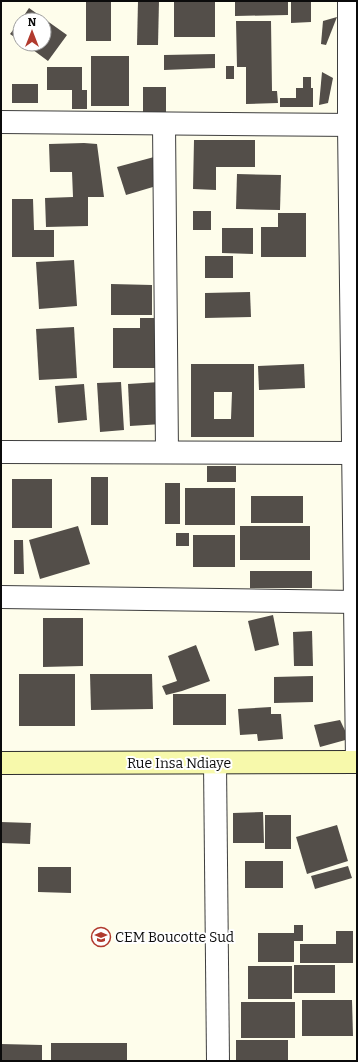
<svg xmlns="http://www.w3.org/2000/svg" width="358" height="1062" font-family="Bitter,serif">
<rect width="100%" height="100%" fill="#fefdeb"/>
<g fill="#534e49" fill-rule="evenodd">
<rect x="86" y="1" width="25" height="40"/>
<polygon points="138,1 159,1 158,45 137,45"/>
<rect x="174" y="1" width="41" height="36"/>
<polygon points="235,1 288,1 288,15 235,16"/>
<polygon points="291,1 311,1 311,22 291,23"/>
<polygon points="29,8 67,35 48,61 25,44 44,44 44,20 21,20"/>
<polygon points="337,17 326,45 321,44 323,21"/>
<polygon points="20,21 20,41 10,34"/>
<polygon points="236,21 271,21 272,91 277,91 278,103 246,104 246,67 237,67"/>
<polygon points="215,54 215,68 164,70 164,55"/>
<rect x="91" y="56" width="38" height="50"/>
<rect x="226" y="66" width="8" height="13"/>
<polygon points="47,67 82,67 82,90 87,90 87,109 72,109 72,90 47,90"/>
<polygon points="322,72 333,78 328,103 319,105"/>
<polygon points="303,77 311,77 311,88 313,88 313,107 280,107 280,98 296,98 296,88 303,88"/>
<rect x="12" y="84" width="26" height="19"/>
<rect x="143" y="87" width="23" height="26"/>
<polygon points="194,140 255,140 255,167 216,167 216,190 193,189"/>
<polygon points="84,143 97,144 104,197 88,197 88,226 46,227 45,198 73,197 72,172 50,172 49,144"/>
<polygon points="154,157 163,184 126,195 117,167"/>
<polygon points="237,174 281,175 280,210 236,209"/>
<polygon points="12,199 33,199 34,230 54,230 54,257 12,257"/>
<rect x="193" y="211" width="18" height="19"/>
<polygon points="278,213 306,213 306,257 261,257 261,227 278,227"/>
<polygon points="222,228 253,228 253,254 222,253"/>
<rect x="205" y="256" width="28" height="22"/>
<polygon points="74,260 77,306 39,309 36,262"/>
<polygon points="111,284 152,285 152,315 111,315"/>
<polygon points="250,292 251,317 205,318 205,293"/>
<polygon points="140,318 158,318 158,368 113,368 113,328 140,328"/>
<polygon points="74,327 77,378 39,380 36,329"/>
<path d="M191 364H254V437H191ZM214 392H232L231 419H214Z"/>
<polygon points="304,364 305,388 259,390 258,366"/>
<polygon points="121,382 124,430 100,432 97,383"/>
<polygon points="160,382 162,424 130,426 128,384"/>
<polygon points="84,384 87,420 58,423 55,386"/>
<rect x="207" y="466" width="29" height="16"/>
<rect x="91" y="477" width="17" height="48"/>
<rect x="12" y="479" width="40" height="49"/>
<rect x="165" y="483" width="15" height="41"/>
<rect x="185" y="488" width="50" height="37"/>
<rect x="251" y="496" width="52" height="27"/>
<polygon points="78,526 90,564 40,579 29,540"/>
<rect x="240" y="526" width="70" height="34"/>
<rect x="176" y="533" width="13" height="13"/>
<rect x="193" y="535" width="42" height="32"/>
<polygon points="14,540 23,540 24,574 14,574"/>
<rect x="250" y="571" width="62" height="17"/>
<polygon points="273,615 279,645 255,651 248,621"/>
<polygon points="43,618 83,618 83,666 43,667"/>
<polygon points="312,631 313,666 294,666 293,632"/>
<polygon points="196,645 210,681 182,691 166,695 162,686 177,681 168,656"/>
<rect x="19" y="674" width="56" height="52"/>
<polygon points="90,674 152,674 153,709 91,710"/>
<polygon points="313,676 313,702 274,703 274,677"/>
<rect x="173" y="694" width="53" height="31"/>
<polygon points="271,707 271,714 281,714 283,739 258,741 257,734 240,735 238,709"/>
<polygon points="340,720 349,739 320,747 314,725"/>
<polygon points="263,812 264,843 233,843 233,813"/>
<rect x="265" y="815" width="26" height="34"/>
<polygon points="1,822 31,823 30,844 1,843"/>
<polygon points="337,825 348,861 307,874 296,837"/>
<rect x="245" y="861" width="38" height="27"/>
<polygon points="348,866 352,878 315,889 311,876"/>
<polygon points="38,867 71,867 71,893 38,892"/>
<rect x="294" y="925" width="9" height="16"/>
<polygon points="336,931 353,931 353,963 300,963 300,944 336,944"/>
<rect x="258" y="933" width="36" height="29"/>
<rect x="294" y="965" width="41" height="28"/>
<rect x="248" y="966" width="44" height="33"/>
<polygon points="302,1000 352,1000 353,1036 302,1036"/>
<rect x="241" y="1002" width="54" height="36"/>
<rect x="236" y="1040" width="52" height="21"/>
<rect x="51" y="1043" width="76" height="18"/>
<polygon points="1,1044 42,1045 42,1061 1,1061"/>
</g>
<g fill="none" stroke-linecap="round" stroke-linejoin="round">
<defs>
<g id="street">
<polyline points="349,1 349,126 357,760"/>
<polyline points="1,122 357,125"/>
<polyline points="164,124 167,452"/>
<polyline points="1,452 357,453"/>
<polyline points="1,597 357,602"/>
<polyline points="215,763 218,1061"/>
</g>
<polyline id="secondary" points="1,763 357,762"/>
</defs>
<use href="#street" stroke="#3e3e3e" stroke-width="24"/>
<use href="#secondary" stroke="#2d2d2d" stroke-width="24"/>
<use href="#street" stroke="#fff" stroke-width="22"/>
<use href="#secondary" stroke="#f7f9ab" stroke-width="22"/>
</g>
<defs>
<symbol id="school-ring" viewBox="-11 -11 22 22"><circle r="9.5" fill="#fff" stroke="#b13a2e" stroke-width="1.5"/><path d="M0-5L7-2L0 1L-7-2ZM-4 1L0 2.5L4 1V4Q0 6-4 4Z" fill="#b13a2e"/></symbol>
</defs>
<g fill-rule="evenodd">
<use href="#school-ring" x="90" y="926" width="22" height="22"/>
</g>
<g text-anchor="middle" stroke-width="4" stroke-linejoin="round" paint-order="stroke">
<g font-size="14" fill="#0b0b0b" stroke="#fff">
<text x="179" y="768">Rue Insa Ndiaye</text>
</g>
<g font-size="14" fill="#0b0b0b" stroke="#fff" text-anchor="start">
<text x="115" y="942">CEM Boucotte Sud</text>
</g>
</g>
<rect width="358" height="1062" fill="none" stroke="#0b0b0b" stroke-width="4"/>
<g transform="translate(32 32)"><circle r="19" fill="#ffffff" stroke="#9d9d9d"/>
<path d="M0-3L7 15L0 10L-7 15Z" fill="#b13a2e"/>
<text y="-6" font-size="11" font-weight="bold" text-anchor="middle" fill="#0b0b0b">N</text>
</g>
</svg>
